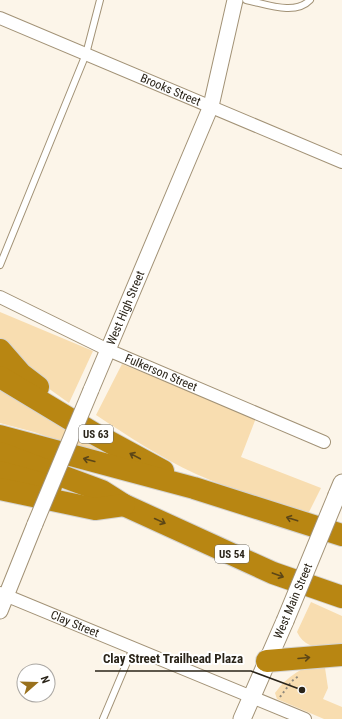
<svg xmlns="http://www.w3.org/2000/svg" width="342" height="719" font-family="'Roboto Condensed',sans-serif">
<rect width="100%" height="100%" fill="#fcf5e9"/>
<g fill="#f8ddb0">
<polygon points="0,312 93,351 69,403 41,383 0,338"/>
<path d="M122 364 256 418 241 457 321 488 308 514C270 502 232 490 196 474 161 458 128 436 96 415Z"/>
<polygon points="0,388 96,445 100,452 89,451 34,432 0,423"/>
<path d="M311 602 342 616V647C324 648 306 651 297 632Z"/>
<path d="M324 661 328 688 323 699 342 707V719H324L277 699 275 693C287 676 304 666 324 661Z"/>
</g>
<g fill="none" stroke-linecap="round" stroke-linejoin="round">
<defs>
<g id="service">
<path d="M246 0C266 4 295 16 310 0"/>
<polyline points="0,265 86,54 100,0"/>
<polyline points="103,719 133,648"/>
</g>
<g id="minor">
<path id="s1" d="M0 18 342 162"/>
<path id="s2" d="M0 297 108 350 324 442"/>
<path id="s3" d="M0 593 305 719"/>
</g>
<g id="tertiary">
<path id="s4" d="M91 390 211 106 235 0"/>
<polyline points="0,611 35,524"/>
</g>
<g id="secondary">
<polyline points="337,495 342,483"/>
<polyline points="242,719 285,621"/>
</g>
<g id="motorway">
<polyline points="0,350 21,374 38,387"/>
<polyline points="0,377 93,433 163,471"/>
<polyline points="0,436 194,488 342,535"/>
<polyline points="0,453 102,491 124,505 273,573 342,597"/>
<polyline points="0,472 51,486"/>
<polyline points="0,489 95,509 124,505"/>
<polyline points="267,661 342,655"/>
</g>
</defs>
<use href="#service" stroke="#a29276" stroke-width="8"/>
<use href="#minor" stroke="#a29276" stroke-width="14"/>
<use href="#tertiary" stroke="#a29276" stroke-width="17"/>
<use href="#secondary" stroke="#a29276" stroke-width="19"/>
<use href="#motorway" stroke="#d4d3d1" stroke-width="24"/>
<polyline stroke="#8f897d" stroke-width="2" stroke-dasharray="2 3" stroke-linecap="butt" points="280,697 292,681 300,675"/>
<use href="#service" stroke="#fff" stroke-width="6"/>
<use href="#minor" stroke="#fff" stroke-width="12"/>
<use href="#tertiary" stroke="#fff" stroke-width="15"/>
<use href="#secondary" stroke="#fff" stroke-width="17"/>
<use href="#motorway" stroke="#b88612" stroke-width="22"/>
<defs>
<polyline id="tertiary-bridge" points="35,524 91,390"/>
<polyline id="secondary-bridge" points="285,621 337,495"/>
</defs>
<use href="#tertiary-bridge" stroke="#a29276" stroke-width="17" stroke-linecap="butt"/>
<use href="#secondary-bridge" stroke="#a29276" stroke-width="19" stroke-linecap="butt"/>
<use href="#tertiary-bridge" stroke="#fff" stroke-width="15"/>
<use href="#secondary-bridge" stroke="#fff" stroke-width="17"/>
</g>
<defs><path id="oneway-shaft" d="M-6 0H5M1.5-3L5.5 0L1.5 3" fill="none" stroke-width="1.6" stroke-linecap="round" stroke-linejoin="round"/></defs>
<g stroke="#5c4617">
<use href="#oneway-shaft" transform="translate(135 456) rotate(-152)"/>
<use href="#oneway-shaft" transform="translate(89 460) rotate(-165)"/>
<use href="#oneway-shaft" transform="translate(292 519) rotate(-162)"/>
<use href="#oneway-shaft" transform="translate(160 521) rotate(25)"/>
<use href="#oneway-shaft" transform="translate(278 575) rotate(20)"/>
<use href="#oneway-shaft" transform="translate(304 658) rotate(-5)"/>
</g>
<g text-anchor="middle" stroke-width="4" stroke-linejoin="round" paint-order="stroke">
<g fill="#fff" stroke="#6a665e" stroke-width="1">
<rect x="79" y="425" width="34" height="18" rx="3"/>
<rect x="215" y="545" width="34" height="18" rx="3"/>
</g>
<g font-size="11" font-weight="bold" fill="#2a2419">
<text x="96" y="438">US 63</text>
<text x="232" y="558">US 54</text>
</g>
<g font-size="12" fill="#2a2419" stroke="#fff">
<text dy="4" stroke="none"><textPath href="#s1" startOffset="185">Brooks Street</textPath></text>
<text dy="4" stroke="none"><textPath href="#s4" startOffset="89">West High Street</textPath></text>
<text dy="4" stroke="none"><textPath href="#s2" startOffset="178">Fulkerson Street</textPath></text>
<text transform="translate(293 601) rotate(-67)" y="4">West Main Street</text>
<text dy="4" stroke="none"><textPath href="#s3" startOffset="81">Clay Street</textPath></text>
</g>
</g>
<path fill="none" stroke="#2a2419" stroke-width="1.5" d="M302 690L251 671H95"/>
<circle fill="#2a2419" stroke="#fff" stroke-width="1.5" cx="302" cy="690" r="4"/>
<g font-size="13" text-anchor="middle" font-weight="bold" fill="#2a2419" stroke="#fff" stroke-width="4" stroke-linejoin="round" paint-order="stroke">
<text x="173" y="663">Clay Street Trailhead Plaza</text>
</g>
<g transform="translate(36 683) rotate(70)"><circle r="19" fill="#ffffff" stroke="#aaa7a3"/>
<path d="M0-3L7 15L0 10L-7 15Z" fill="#99711d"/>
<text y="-6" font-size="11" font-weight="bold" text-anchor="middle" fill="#2a2419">N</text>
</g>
</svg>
